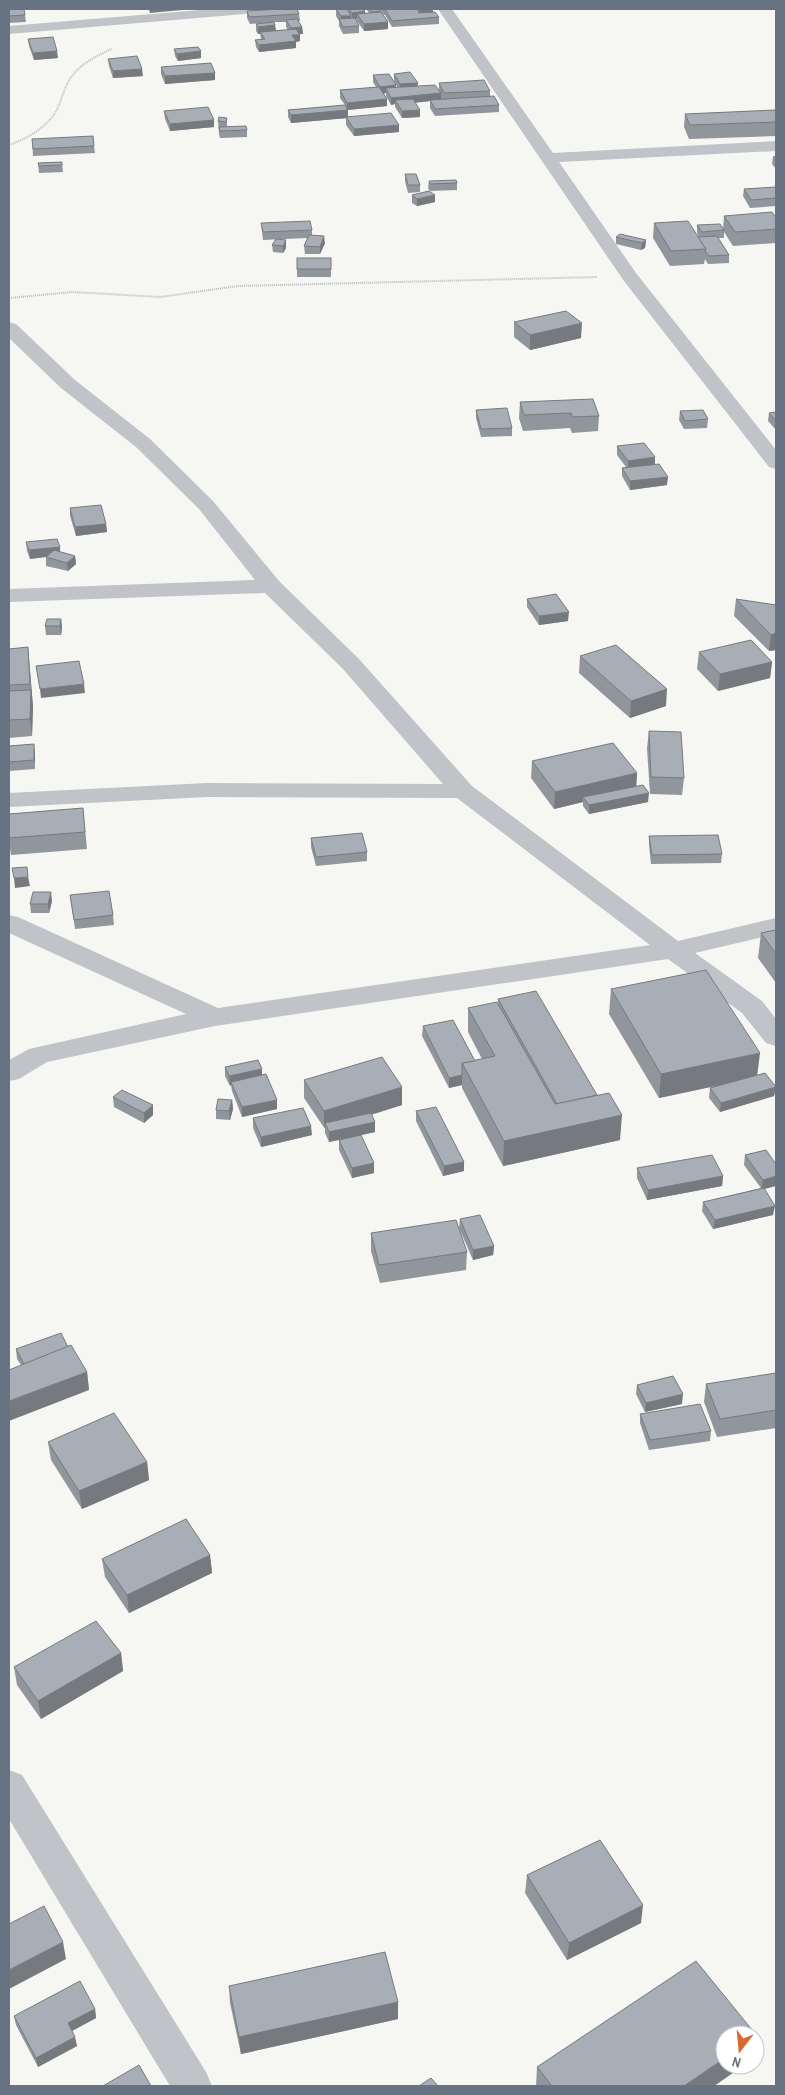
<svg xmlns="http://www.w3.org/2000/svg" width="785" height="2095" font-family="'Archivo Narrow',sans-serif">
<rect width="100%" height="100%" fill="#f6f6f3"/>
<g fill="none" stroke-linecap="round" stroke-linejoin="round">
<g stroke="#babcbf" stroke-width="2" stroke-dasharray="1 1" stroke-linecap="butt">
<path d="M9 145C26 139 42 130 53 116 60 106 62 95 67 84 75 67 95 56 112 49"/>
<polyline points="9,298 72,292 160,297 238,286 597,277"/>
</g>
<g fill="#c0c3c7" fill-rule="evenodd">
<polygon points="212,9 264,9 262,12 257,13 9,34 9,26"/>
<polygon points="438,9 452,9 553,153 776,141 776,151 559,162 636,273 776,450 776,469 769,467 624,281"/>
<polygon points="9,322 16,324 75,380 150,439 213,501 279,581 359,659 472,786 678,941 776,918 776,934 695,953 762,1001 776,1019 776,1046 766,1043 742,1013 668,959 215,1026 47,1062 19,1079 9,1081 9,1060 29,1049 186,1014 9,933 9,915 18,917 218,1008 650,945 457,798 207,797 9,807 9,793 207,783 443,784 343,669 265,593 9,602 9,589 255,580 199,509 136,447 61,388 9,338"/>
<polygon points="9,1770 22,1775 206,2072 212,2086 170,2086 9,1819"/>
</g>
</g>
<g fill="#90969c" fill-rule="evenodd">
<polygon points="9,9 25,15 26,22 9,23"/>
<polygon points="336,9 363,9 365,13 369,13 367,10 367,9 380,9 388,22 388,29 364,31 357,21 357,19 356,19 359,26 359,33 343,34 339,26 339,21 336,16"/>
<polygon points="380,9 433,9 433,12 439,17 439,24 392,27 385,15 384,15"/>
<path d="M247 11 299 14 300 21H298L302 27 303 34H300V41L296 42V48L259 52 256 47 255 40 261 39 260 33 258 34 256 31V24L264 23 250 24 247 18ZM274 22H286V27L288 30 276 31 275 25Z"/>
<polygon points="28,39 58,58 34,60 29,46"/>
<polygon points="174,49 201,51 201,58 178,61 175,56"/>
<polygon points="108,59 143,76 113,78 109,66"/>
<polygon points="161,67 215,73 215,80 165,84 161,74"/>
<polygon points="394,74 418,86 439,90 439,83 490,91 490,96 499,105 499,112 435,116 430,108 430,101 415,103 420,117 402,118 395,107 395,104 391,105 386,96 386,93 383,94 387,99 387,106 348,110 348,117 399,132 354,136 346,125 346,118 291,123 288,117 288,110 345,105 340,98 340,90 376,87 373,82 373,75 396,85 396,88 398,88 394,81"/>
<polygon points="776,110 776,136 689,139 684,127 685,114"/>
<polygon points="164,111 214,120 214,127 170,131 165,119"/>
<polygon points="227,118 227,127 247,130 247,137 220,138 219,134 218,121"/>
<polygon points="32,139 94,146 95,153 33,156"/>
<polygon points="773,156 776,156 776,169 772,164"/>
<polygon points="62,162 63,172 39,173 38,163"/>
<polygon points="405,174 420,185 420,192 408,193 405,181"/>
<polygon points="429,181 457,183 457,190 430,191 428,188"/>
<polygon points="776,187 776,206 750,208 743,196 744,189"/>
<polygon points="412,195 435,202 417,206 412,203"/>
<polygon points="724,216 776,218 776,243 733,246 724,232 724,238 718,238 729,255 729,263 708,264 705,259 704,264 670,266 653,238 654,223 699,237 697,233 697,225 723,229"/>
<polygon points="261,223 312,230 312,235 325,243 320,254 305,254 304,246 308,238 263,240"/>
<polygon points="616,237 646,240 645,248 641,250 616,244"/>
<polygon points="286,240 286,248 283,253 273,252 272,245"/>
<polygon points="331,258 331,277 297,277 297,269"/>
<polygon points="514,322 581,338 530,350 514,337"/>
<polygon points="520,402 599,416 598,431 572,433 570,428 523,431 519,418"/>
<polygon points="476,410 512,428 512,436 481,437 476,418"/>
<polygon points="680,411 708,419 707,428 684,429 679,420"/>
<polygon points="776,412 776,430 768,421 769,413"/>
<polygon points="617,446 655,464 667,485 630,490 622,476 622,468 626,467 617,455"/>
<polygon points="70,508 106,524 107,532 76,536 70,516"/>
<polygon points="26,542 75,556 76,564 68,571 46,566 46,557 30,559 27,551"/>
<polygon points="527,599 568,621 539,625 527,607"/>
<polygon points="736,599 776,605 776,650 769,651 734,616"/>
<polygon points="61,619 62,628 61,635 46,635 45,626"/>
<polygon points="28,647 33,707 32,736 9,738 9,649"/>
<polygon points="699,652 772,662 770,678 718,691 697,669"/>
<polygon points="580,656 666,706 630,718 579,673"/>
<polygon points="649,731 684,778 682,795 650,794 647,748"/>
<polygon points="34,744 35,769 9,771 9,746"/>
<polygon points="532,761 637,773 636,786 648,802 589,814 583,806 583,802 554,809 531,778"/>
<polygon points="83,808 87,849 11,855 9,840 9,814"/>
<polygon points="649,836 722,854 721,863 651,864 649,845"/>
<polygon points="311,838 367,852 367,861 316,866 311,847"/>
<polygon points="70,895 113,915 114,925 75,929"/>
<polygon points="52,901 49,913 31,913 30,904"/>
<polygon points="776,930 776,983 758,958 761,933"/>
<polygon points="611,989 757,1075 776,1087 774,1096 720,1112 709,1098 710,1088 720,1085 659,1098 609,1014"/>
<polygon points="498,999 620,1140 503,1166 462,1088 462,1085 449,1088 422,1036 423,1026 475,1061 482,1059 468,1032 468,1008 498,1004"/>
<polygon points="225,1067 262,1069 262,1075 277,1100 277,1109 242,1117 232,1091 231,1085 230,1086 225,1076"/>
<polygon points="304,1080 402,1105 371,1115 375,1132 329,1142 325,1133 325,1129 304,1098"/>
<polygon points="113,1097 153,1115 144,1123 114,1107"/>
<polygon points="232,1100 233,1109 230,1120 216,1119 216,1110"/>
<polygon points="416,1111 464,1162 464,1171 443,1176 416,1121"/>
<polygon points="253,1118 312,1135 261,1147 253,1128"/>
<polygon points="339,1140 374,1163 374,1173 352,1178 339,1150"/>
<polygon points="766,1150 764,1189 773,1215 713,1229 702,1211 703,1202 761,1188 744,1165 745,1155"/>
<polygon points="637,1168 723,1176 722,1186 647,1200 637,1178"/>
<polygon points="460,1219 494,1246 493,1255 473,1260 459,1228"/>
<polygon points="371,1233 467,1252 466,1270 380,1283 371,1251"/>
<polygon points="68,1347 87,1372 89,1390 21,1365 17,1359 16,1349"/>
<polygon points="776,1373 776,1428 717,1437 704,1402 706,1384"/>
<polygon points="637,1385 682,1404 645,1412 636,1394"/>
<polygon points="640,1414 711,1431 710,1441 649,1450 640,1423"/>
<polygon points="48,1442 147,1462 149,1480 82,1509 51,1460"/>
<polygon points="210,1555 212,1573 129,1613 105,1577 102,1559"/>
<polygon points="121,1653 123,1671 41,1719 17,1685 14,1667"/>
<polygon points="527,1875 641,1923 567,1960 525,1893"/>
<polygon points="229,1986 398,2019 241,2054 230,2003"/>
<polygon points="95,2009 96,2018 72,2031 77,2046 38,2067 16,2025 14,2016"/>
<polygon points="744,2065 714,2086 536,2086 537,2067"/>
</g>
<g fill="#767a7f">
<polygon points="149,9 182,9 182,10 150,13"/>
<polygon points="433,9 433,15 419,16 419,10"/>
<polygon points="365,11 365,18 357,14 357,19 352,19 352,13"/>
<polygon points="341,16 351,16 351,22 341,23"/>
<polygon points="388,22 388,29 364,31 364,24"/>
<polygon points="275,25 276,32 258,34 258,27"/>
<polygon points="302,27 303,34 291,34 291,28"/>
<polygon points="292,35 300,35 300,41 296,42 296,48 259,52 259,45"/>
<polygon points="57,51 58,58 34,60 33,53"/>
<polygon points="201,51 201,58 178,61 177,54"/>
<polygon points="142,69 143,76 113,78 113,71"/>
<polygon points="215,73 215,80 165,84 165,76"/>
<polygon points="418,83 417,90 400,91 400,84"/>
<polygon points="396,85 396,92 386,88 386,93 380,94 380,87"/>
<polygon points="441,93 441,100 397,104 395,100 395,104 391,105 391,98"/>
<polygon points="387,99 387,106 347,110 347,103"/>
<polygon points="348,110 348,118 291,123 291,115"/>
<polygon points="420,110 420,117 402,118 402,111"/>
<polygon points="214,120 214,127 170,131 170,124"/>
<polygon points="399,125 399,132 354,136 354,129"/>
<polygon points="435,195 435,202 417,206 417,199"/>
<polygon points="324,236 325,243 320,254 320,247"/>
<polygon points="286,240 286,248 283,253 283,246"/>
<polygon points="646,240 645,248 641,250 642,243"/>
<polygon points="582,323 581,338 530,350 530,335"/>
<polygon points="655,457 655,466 628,470 628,461"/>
<polygon points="668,477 667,485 630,490 630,481"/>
<polygon points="106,524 107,532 76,536 75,527"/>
<polygon points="60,547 60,555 30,559 29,550"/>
<polygon points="75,556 76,564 68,571 67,563"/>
<polygon points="569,612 568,621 539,625 539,616"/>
<polygon points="61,619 62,628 61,635 60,626"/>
<polygon points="776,633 776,650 769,651 771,635"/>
<polygon points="28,647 33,707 32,736 30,719 31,693"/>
<polygon points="772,662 770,678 718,691 720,674"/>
<polygon points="84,684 85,693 41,698 40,689"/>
<polygon points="667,689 666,706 630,718 631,701"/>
<polygon points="34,744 35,753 35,769 34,760"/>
<polygon points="637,773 636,791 583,797 583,802 554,809 555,792"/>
<polygon points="649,793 648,802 589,814 589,805"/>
<polygon points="28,877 30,886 15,888 14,878"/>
<polygon points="51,892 52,901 49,913 48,904"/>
<polygon points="760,1053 757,1077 659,1098 661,1074"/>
<polygon points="262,1069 262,1079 231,1082 231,1085 230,1086 229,1076"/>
<polygon points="462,1075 462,1085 449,1088 449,1078"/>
<polygon points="402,1087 402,1105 327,1128 325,1123 324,1129 324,1111"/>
<polygon points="776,1087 774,1096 720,1112 721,1103"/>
<polygon points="232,1100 233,1109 230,1120 229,1111"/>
<polygon points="277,1100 277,1109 242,1117 242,1107"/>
<polygon points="153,1105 153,1115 144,1123 144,1113"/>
<polygon points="622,1115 620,1140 503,1166 504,1141"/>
<polygon points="375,1122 375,1132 329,1142 329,1132"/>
<polygon points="311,1126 312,1135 261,1147 261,1137"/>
<polygon points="464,1162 464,1171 443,1176 444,1166"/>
<polygon points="374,1163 374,1173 352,1178 352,1168"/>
<polygon points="723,1176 722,1186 647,1200 648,1190"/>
<polygon points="776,1176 776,1186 761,1190 763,1180"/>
<polygon points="775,1206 773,1215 713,1229 715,1220"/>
<polygon points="494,1246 493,1255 473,1260 473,1250"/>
<polygon points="87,1372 89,1390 9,1421 9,1401"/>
<polygon points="683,1394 682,1404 645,1412 646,1403"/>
<polygon points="147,1462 149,1480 82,1509 79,1491"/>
<polygon points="210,1555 212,1573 129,1613 127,1595"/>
<polygon points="121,1653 123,1671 41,1719 38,1701"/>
<polygon points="643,1905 641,1923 567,1960 569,1943"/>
<polygon points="63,1942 66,1959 9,1989 9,1970"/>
<polygon points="398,2002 398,2019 241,2054 239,2037"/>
<polygon points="95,2009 96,2018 70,2032 68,2023"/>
<polygon points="757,2036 755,2046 755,2037"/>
<polygon points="75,2037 77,2046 38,2067 36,2058"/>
<polygon points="725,2058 725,2065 744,2065 714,2086 684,2086"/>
</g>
<g fill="#a8aeb5" stroke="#767a7f">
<polygon points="9,9 24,9 25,15 9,16"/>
<polygon points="280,9 297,9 299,14 249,17 247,11"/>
<polygon points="336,9 347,9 351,16 341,16"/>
<polygon points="349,9 363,9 365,11 352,13"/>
<polygon points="370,9 380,9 381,11 373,12"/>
<polygon points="385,9 417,9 419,13 435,12 439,17 392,21"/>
<polygon points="381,12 388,22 364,24 357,14"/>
<polygon points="355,18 359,26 343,27 339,19"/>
<polygon points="297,19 302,27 291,28 286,20"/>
<polygon points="274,22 275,25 258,27 256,24"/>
<polygon points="296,29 300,35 292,35 296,41 259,45 255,40 265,39 260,32"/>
<polygon points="53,37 57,51 33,53 28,39"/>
<polygon points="198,47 201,51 177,54 174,49"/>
<polygon points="137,56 142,69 113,71 108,59"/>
<polygon points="211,63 215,73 165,76 161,67"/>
<polygon points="410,72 418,83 400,84 394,74"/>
<polygon points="389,74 396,85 380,87 373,75"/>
<polygon points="484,80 490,91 444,93 439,83"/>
<polygon points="435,85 441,93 391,98 386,88"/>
<polygon points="379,87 387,99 347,103 340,90"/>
<polygon points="494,96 499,105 435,109 430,100"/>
<polygon points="413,99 420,110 402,111 395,100"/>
<polygon points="345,105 348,110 291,115 288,110"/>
<polygon points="208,107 214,120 170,124 164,111"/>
<polygon points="776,110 776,122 690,125 685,114"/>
<polygon points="391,113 399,125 354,129 346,117"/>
<polygon points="219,117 227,118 226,122 218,121"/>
<polygon points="246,126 247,130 220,131 219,127"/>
<polygon points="93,136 94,146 33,149 32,139"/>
<polygon points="62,162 62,165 39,166 38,163"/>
<polygon points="405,174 416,174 420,185 408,185"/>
<polygon points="456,180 457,183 430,184 429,181"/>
<polygon points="776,187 776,198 751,200 744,189"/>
<polygon points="429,191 435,195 417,199 412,195"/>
<polygon points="772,212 776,218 776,229 735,232 724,216"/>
<polygon points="310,221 312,230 263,232 261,223"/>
<polygon points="688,221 706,249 671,251 654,223"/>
<polygon points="720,224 724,230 702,232 697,225"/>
<polygon points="620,234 646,240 642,243 616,237"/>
<polygon points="309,235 324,236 320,247 304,246"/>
<polygon points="717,236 729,255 709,256 705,251 706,249 698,237"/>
<polygon points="276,239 286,240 283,246 272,245"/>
<rect x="297" y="258" width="34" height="11"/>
<polygon points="566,311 582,323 530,335 514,322"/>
<polygon points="593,399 599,416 572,417 571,413 524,415 520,402"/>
<polygon points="507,408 512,428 481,429 476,410"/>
<polygon points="703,410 708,419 685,421 680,411"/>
<polygon points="776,412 776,421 769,413"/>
<polygon points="644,443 655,457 628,461 617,446"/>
<polygon points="659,464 668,477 630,481 622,468"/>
<polygon points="101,505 106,524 75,527 70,508"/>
<polygon points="57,539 60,547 29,550 26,542"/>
<polygon points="54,550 75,556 67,563 46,557"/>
<polygon points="556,594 569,612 539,616 527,599"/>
<polygon points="736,599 776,605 776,633 771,635"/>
<polygon points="47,619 61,619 60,626 45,626"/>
<polygon points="751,640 772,662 720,674 699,652"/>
<polygon points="616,645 667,689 631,701 580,656"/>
<polygon points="28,647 30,684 9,685 9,649"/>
<polygon points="79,661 84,684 40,689 36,666"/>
<polygon points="31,690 30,719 9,720 9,691"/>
<polygon points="649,731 681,732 684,778 651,777"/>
<polygon points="613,743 637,773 555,792 532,761"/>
<polygon points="34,744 34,760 9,762 9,746"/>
<polygon points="643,785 649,793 589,805 583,797"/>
<polygon points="83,808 85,832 9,838 9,814"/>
<polygon points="362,833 367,852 316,857 311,838"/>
<polygon points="718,835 722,854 652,855 649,836"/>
<polygon points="27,867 28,877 14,878 12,868"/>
<polygon points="109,891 113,915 74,920 70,895"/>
<polygon points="33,892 51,892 48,904 30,904"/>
<polygon points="776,930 776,954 761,933"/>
<polygon points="706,970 760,1053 661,1074 611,989"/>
<polygon points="536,991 597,1095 557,1104 498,999"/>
<polygon points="497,1002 555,1104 609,1093 622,1115 504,1141 462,1063 495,1056 468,1008"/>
<polygon points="453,1020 475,1061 462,1063 462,1075 449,1078 423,1026"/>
<polygon points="382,1057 402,1087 324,1111 304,1080"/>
<polygon points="258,1060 262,1069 229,1076 225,1067"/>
<polygon points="765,1073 776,1087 721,1103 710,1088"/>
<polygon points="266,1074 277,1100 242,1107 231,1082"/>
<polygon points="122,1090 153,1105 144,1113 113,1097"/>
<polygon points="218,1099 232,1100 229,1111 216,1110"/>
<polygon points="436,1107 464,1162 444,1166 416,1111"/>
<polygon points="303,1108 311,1126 261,1137 253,1118"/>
<polygon points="371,1113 375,1122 329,1132 325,1123"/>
<polygon points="361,1135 374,1163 352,1168 339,1140"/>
<polygon points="766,1150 776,1164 776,1176 763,1180 745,1155"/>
<polygon points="712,1155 723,1176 648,1190 637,1168"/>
<polygon points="764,1188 775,1206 715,1220 703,1202"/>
<polygon points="480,1215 494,1246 473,1250 460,1219"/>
<polygon points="456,1220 467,1252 379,1265 371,1233"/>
<polygon points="61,1333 68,1347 24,1364 16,1349"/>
<polygon points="71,1345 87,1372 9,1401 9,1370"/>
<polygon points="776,1373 776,1410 720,1419 706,1384"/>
<polygon points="673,1376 683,1394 646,1403 637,1385"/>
<polygon points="700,1404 711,1431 650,1440 640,1414"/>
<polygon points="114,1413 147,1462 79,1491 48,1442"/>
<polygon points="186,1519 210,1555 127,1595 102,1559"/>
<polygon points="96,1621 121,1653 38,1701 14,1667"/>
<polygon points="600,1840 643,1905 569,1943 527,1875"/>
<polygon points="44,1906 63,1942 9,1970 9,1924"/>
<polygon points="385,1952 398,2002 239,2037 229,1986"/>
<polygon points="696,1961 757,2036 755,2037 755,2035 725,2035 725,2058 684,2086 552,2086 537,2067"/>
<polygon points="80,1981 95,2009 68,2023 75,2037 36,2058 14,2016"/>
<polygon points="139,2065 151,2086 103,2086"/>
<polygon points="431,2078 438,2086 419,2086"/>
</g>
<rect width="785" height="2095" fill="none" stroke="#677382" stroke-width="20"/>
<g transform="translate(740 2050) rotate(196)"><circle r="24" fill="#ffffff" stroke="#c2c7cd"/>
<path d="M0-4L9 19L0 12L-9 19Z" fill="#d66a33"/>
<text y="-8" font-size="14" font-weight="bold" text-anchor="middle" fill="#677382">N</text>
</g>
</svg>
